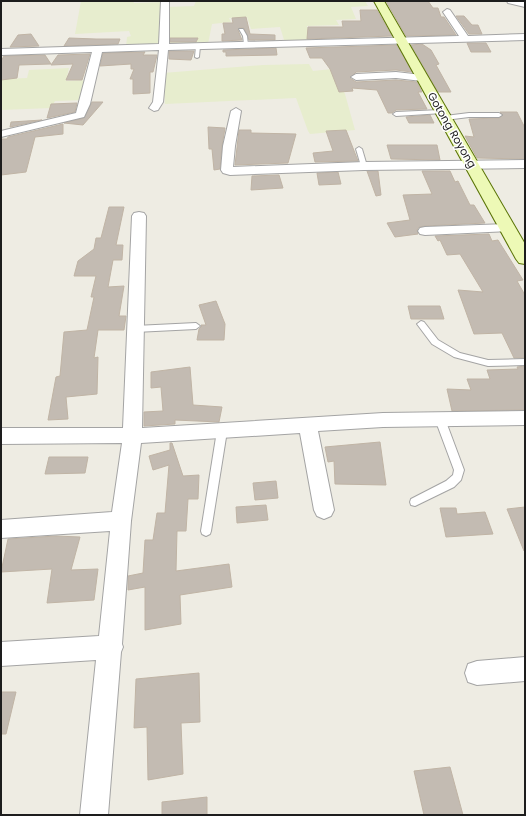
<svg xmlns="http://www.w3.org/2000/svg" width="526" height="816" font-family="Poppins,sans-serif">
<rect width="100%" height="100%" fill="#eeece3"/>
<g fill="#e7edce">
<polygon points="81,1 133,1 134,3 163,2 162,45 126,47 127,37 131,36 129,31 75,34"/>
<polygon points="196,1 365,1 368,6 351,7 356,19 336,20 339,25 307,26 311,41 285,43 280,27 251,29 247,17 229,18 231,22 212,24 208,44 168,45 167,7 194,6"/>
<polygon points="309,64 313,71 332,69 345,94 355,130 310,134 308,131 296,98 165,104 163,73 263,65"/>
<polygon points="69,68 66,81 90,80 86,100 55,101 51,108 1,110 1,79 27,78 29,70"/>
</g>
<g fill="#c3bbb2" stroke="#c0b4a5">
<polygon points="386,1 428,1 433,8 438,8 441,17 444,17 456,35 406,36"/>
<polygon points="360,10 377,10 392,36 307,39 308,27 343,27 342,21 361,21"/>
<polygon points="456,16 464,16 472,25 478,25 482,34 469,34"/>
<polygon points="246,17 250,34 275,35 275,40 249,40 244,28 239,28 238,30 242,40 222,41 222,34 225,34 223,23 233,23 232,18"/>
<polygon points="31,34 39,46 10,47 18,35"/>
<polygon points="69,38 96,39 120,39 118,44 64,46"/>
<polygon points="170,38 198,38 196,42 170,42"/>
<polygon points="467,43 486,43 491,52 471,52"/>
<polygon points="422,44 431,50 439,64 436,65 451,92 438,92 411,45"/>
<polygon points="397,45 412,72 396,70 356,72 350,78 356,82 396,80 417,82 422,92 418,92 427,109 396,110 392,113 388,113 377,90 352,88 353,91 339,92 330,69 322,58 310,58 306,48"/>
<polygon points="276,48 277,55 226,56 226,52 223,52 223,50"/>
<polygon points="169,51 194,51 191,60 169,59"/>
<polygon points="145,52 143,55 157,55 153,72 150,72 150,93 133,94 133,79 130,79 134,69 131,69 131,64 100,66 103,53"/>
<polygon points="90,54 82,80 66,80 73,64 51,65 58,55"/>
<polygon points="45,55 51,64 19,65 17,78 1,80 1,61 4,56"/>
<polygon points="92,102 103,102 83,125 64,123 84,118"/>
<polygon points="77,103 75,112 47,118 51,104"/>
<polygon points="500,112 517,112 525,128 525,159 477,158 465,136 474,137 469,119 499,118 503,115"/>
<polygon points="430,115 434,123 409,123 406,117"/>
<polygon points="42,120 10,127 11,122"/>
<polygon points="63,124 63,134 35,137 26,172 1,175 1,139 7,139 8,137"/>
<polygon points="208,127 225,128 222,146 220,169 214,170 212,149 209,149"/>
<polygon points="239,130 251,130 251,133 296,134 288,163 235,165"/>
<polygon points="346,130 358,161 315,162 313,153 333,151 326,131"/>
<polygon points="387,145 437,145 440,160 391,159"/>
<polygon points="367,171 378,171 381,195 376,196"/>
<polygon points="422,171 450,171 455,182 458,181 470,205 474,205 485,223 425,226 419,227 417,230 418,234 395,237 387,223 410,220 403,195 432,194"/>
<polygon points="338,172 341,184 319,185 317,173"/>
<polygon points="279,175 283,188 251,190 252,176"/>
<polygon points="109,207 124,207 116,245 123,245 122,260 113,260 108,287 124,286 119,316 126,316 124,330 98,330 94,358 98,357 97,394 66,397 68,419 48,420 56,377 60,376 64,332 87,330 94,297 91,297 96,276 74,276 78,261 94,249 96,238 101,238"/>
<polygon points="489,234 492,241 498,240 523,280 517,281 525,295 525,358 514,358 502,333 474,334 458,290 483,292 460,254 447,255 440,240 438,241 435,236"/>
<polygon points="216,301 225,324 224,340 197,340 199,329 202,326 201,325 206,325 199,305"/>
<polygon points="408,306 440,306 444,319 411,319"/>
<polygon points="525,366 525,410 452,411 447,389 471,390 467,379 490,379 487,370 518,369 517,367"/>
<polygon points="190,367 193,405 222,407 219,422 175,420 175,424 144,426 144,412 163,411 161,387 151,388 151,372"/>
<polygon points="380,442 386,485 335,484 334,461 328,462 325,447"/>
<polygon points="170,443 172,443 183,476 199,475 198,499 188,499 186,531 177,531 176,571 229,564 232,587 180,595 181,624 145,630 145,587 128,590 128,576 143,573 145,540 153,540 157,513 165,513 169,465 153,470 149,456 170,450"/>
<polygon points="49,457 88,457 85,473 45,474"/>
<polygon points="276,481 278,498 255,500 253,483"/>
<polygon points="266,505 268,520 237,523 236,507"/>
<polygon points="525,507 525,551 524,551 507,509"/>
<polygon points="440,508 456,508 457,514 485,512 493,534 446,537"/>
<polygon points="56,536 80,537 71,570 98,569 94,600 47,603 52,569 1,572 8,539"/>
<polygon points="199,673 200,722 181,723 183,774 148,780 147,727 134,728 136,679"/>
<polygon points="1,692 16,692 6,734 1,734"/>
<polygon points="450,767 463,815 424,815 414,771"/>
<polygon points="207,797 207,815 162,815 162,802"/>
</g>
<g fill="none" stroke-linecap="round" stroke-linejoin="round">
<defs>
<g id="lane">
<polygon points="239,29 243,29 247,36 248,45 244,44 243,36"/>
<polygon points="198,45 200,46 199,57 197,58 195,57 196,46"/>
<polygon points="441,110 444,112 443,113 396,116 393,114 396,112"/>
<polygon points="469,113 499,113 502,115 499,117 469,117 445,120 442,118 445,116"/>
<polygon points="359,147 362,149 367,166 366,167 361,166 356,149"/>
<polygon points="421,321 424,322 438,340 460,353 488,360 525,359 525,365 488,366 454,357 432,344 417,324"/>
<polygon points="196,323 200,326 196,329 135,332 131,329 135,326"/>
<polygon points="440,415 443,416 445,419 464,470 461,480 454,487 415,506 411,505 410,502 411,499 446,481 453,475 454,470 435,419 437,416"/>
<polygon points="222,427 225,428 227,431 211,531 210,534 206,536 202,534 201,531 217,431 219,428"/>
</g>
<g id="street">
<polygon points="161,1 169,1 169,44 459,36 443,12 447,9 450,10 468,36 525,34 525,40 168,50 163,102 158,110 154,111 149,108 153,102 159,50 102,52 90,104 84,117 1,137 1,131 76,113 92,52 1,55 1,49 159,44"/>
<polygon points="507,1 525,2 525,7 508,3"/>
<polygon points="396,72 422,75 427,78 422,81 396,78 356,80 351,77 356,74"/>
<polygon points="236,108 241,111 235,146 233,167 364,162 525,160 525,168 364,170 230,175 223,173 221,170 223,146 231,111"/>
<polygon points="139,212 144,213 146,216 142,428 383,413 525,411 525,425 383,427 318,431 334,510 331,516 324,519 317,516 314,510 300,433 141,443 131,521 122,644 123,647 121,652 108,815 80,815 96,660 1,666 1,642 99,636 110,531 1,538 1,520 112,512 122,443 1,444 1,428 123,428 132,216 134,213"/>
<polygon points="507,224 512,225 514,228 512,231 425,235 420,234 418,231 420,228 425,227"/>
<polygon points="525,657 525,681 477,685 468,682 465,673 468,664 477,661"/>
</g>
<polygon id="secondary" points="374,1 384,1 525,244 525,264 519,263 516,259"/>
</defs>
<use href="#lane" stroke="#a4a4a4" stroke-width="2"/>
<use href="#street" stroke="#a4a4a4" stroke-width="2"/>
<use href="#secondary" stroke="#597305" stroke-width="2"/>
<use href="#lane" fill="#fff" fill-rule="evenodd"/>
<use href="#street" fill="#fff" fill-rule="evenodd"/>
<use href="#secondary" fill="#edf9b6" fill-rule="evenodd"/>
</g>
<g text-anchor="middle" stroke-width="3" stroke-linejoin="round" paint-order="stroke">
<g font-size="11" fill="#1d1d1d" stroke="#fff">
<text transform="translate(452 130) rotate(60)" y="4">Gotong Royong</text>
</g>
</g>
<rect width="526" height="816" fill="none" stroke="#1d1d1d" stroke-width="4"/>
</svg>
